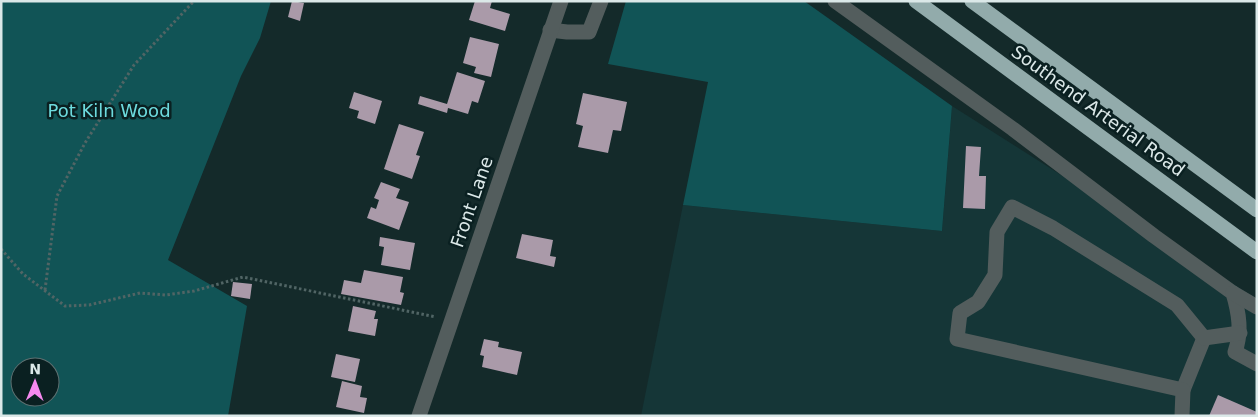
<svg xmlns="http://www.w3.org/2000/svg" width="1258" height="417" font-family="'DejaVu Sans',sans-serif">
<rect width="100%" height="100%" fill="#142a2a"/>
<polygon fill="#153637" points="952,106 1257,299 1257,416 641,416 683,205 942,231"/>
<g fill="#115456" fill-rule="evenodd">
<path d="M1 1H271L260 38 241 76 168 260 247 306 228 416H1ZM20 367H50V397H20Z"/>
<polygon points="626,1 804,1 952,106 942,231 683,205 708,82 608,64"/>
</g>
<g fill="#aa9aa9">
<polygon points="292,1 304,3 300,21 288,17"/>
<polygon points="475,1 492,1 490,8 510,14 505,31 469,20"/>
<polygon points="470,37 499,44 491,77 474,73 476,67 463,63"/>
<polygon points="457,72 485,81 478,103 472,101 468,114 448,108 447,113 418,104 420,96 447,104"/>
<polygon points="354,92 382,101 375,124 357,118 359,111 349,108"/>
<polygon points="583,93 627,102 621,131 613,130 608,153 578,147 583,126 576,124"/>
<polygon points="399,124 424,132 416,155 420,156 412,179 384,169"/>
<polygon points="966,146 981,147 979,176 986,176 985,209 963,208"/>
<polygon points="381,182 400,189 396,198 409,202 399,230 367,218 371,207 376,209 379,200 374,198"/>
<polygon points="522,234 553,240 550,256 556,257 554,267 516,258"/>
<polygon points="380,237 415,243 410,270 381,265 384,247 379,246"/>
<polygon points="364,270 403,277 400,292 404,293 401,305 341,294 344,280 361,283"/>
<polygon points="233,282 252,284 250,299 231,296"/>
<polygon points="353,306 376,311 374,319 378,319 375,336 348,331"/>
<polygon points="484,339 499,342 498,347 522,352 517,375 482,367 484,356 480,355"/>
<polygon points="336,354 360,359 355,382 331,377"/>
<polygon points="342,381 362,386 360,397 367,398 364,413 336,407"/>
<polygon points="1218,395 1257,412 1257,416 1209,416"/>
</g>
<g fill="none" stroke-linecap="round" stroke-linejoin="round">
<g stroke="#516565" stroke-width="3" stroke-dasharray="2.5 2.5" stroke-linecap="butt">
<polyline points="1,249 23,274 65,306 89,305 140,293 166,295 194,291 243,277 436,317"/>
<polyline points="45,290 57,196 85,143 134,65 194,1"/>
</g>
<g stroke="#535d5d" stroke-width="15">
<path d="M835 1 1013 129 1154 236 1233 293C1239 313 1242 332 1235 352L1257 364"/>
<polyline points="550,30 567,32 589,32 601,1"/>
<polyline points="1233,293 1257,307"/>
<polyline points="1183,390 1204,338"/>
<polyline points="419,416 561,1"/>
<polyline points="1182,416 1183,390 957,339 960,313 978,302 995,275 997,232 1012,207 1053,228 1177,305 1204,338 1240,333"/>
</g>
<g stroke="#92abab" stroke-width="15">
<polyline points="916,1 1257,252"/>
<polyline points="972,1 1257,210"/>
</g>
</g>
<g text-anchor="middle" stroke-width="5" stroke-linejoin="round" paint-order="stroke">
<g font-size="18" fill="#6ddbde" stroke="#0a2021">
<text x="109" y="117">Pot Kiln Wood</text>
</g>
<g font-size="18" fill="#dbe8e8" stroke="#0a2021">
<text transform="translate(1098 111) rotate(36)" y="6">Southend Arterial Road</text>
<text transform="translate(472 202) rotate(-71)" y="6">Front Lane</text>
</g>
</g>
<rect width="1258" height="417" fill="none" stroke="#dbe8e8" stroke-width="5"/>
<g transform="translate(35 382) rotate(1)"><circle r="24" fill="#0a2021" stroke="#5e7071"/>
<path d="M0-4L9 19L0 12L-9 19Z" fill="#f589ef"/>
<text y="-8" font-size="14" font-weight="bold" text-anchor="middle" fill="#dbe8e8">N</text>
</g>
</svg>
